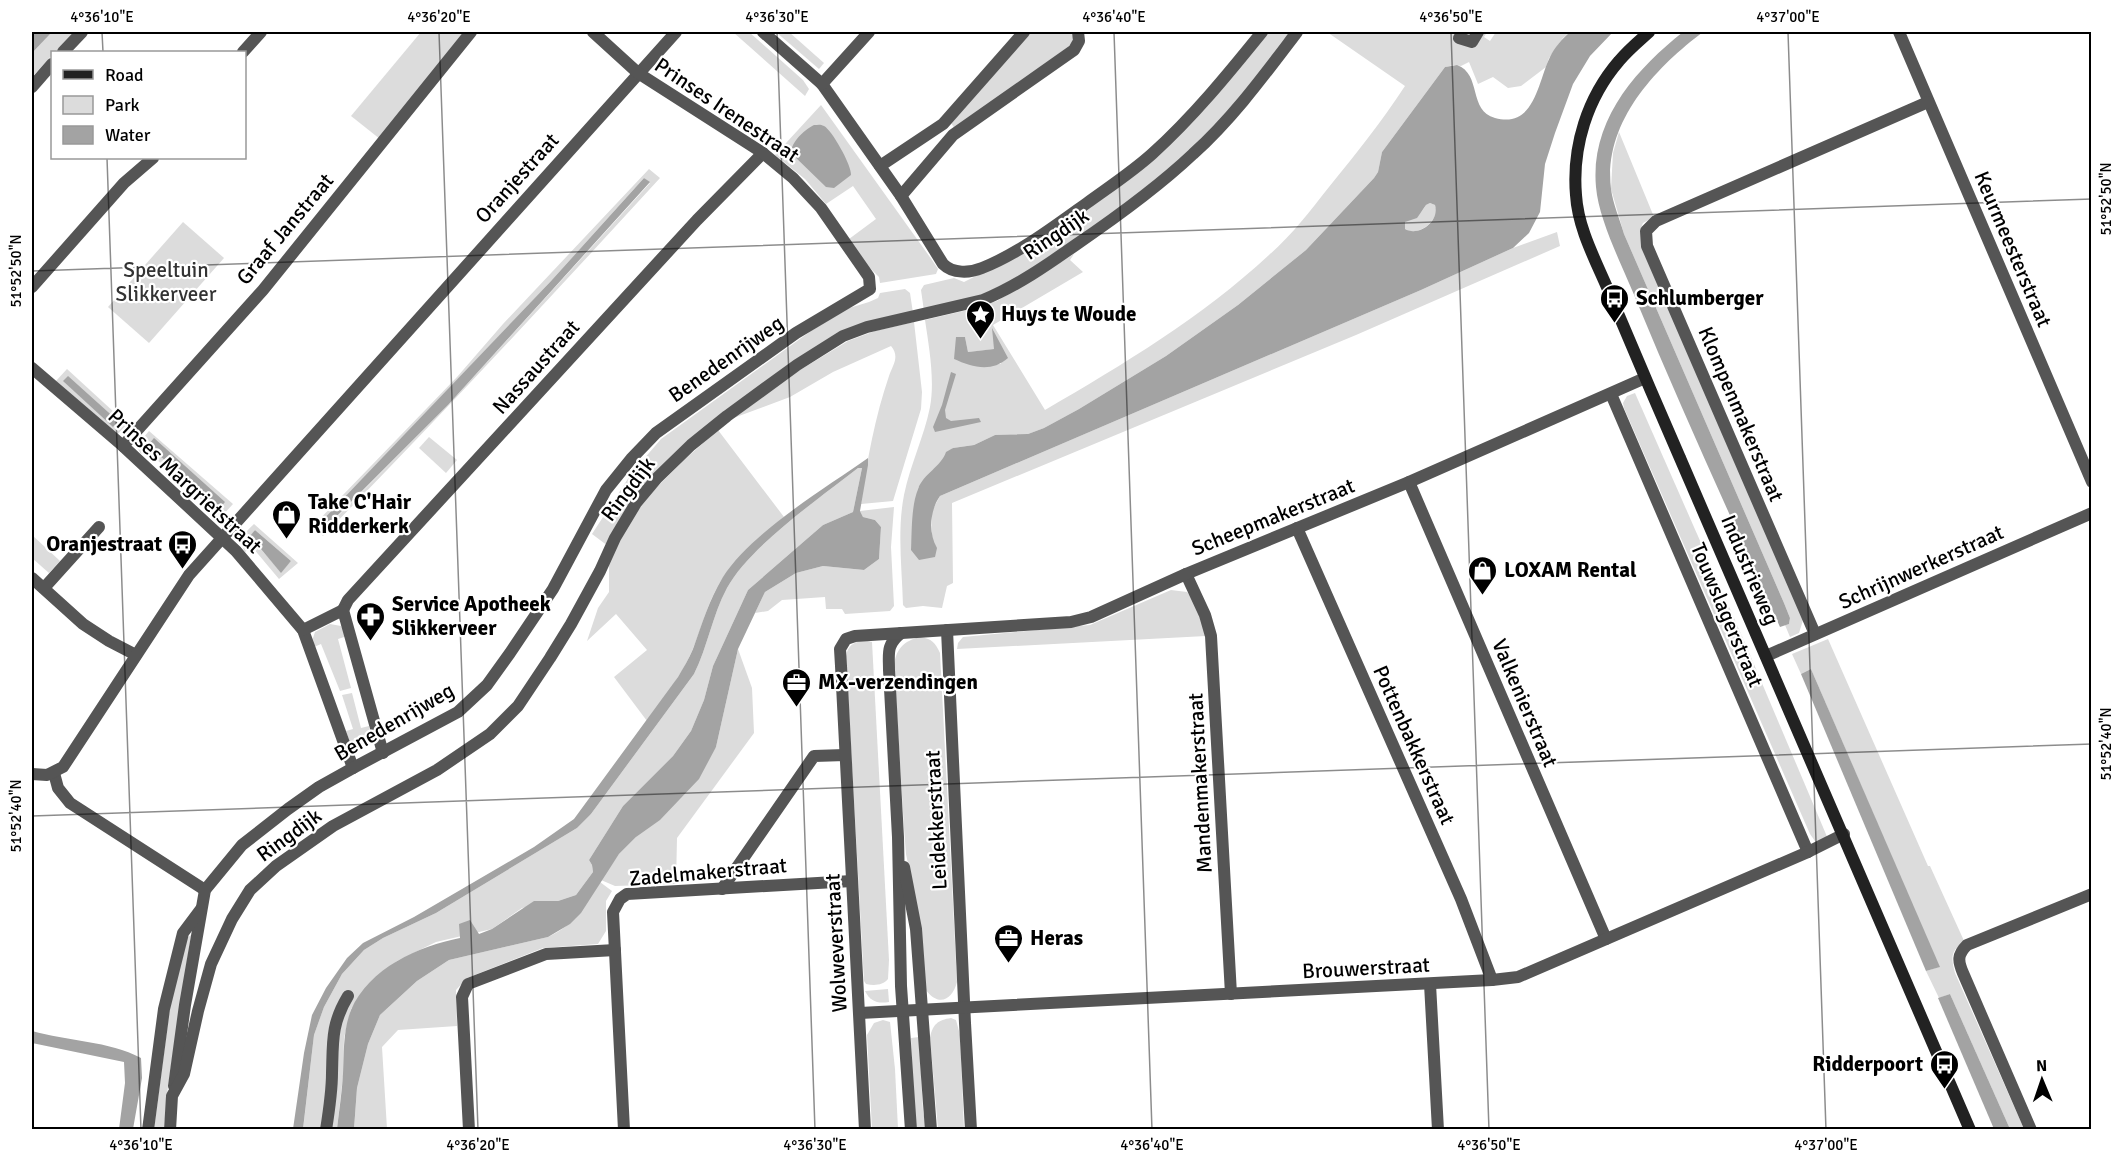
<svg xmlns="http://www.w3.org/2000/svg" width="2123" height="1161" font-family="Signika,sans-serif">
<rect width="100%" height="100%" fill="#fff"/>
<g fill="#dcdcdc" fill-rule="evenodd">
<polygon points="52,32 75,32 55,52 52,52 52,55 32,77 32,53"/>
<polygon points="421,32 461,32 466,35 380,139 351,116"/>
<polygon points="733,32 749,32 803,80 809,89 805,96"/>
<polygon points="776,32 789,32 824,63 819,69"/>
<polygon points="1030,32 1071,32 1073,37 1072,44 955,129 951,123"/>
<polygon points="1268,32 1291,32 1249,87 1198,145 1150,187 1022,275 980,296 924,311 921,290 924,285 954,278 964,282 1041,243 1087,209 1252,52"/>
<path d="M1327 32H1487L1484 37 1490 41 1496 32H1570L1563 38 1549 58 1546 67 1521 86 1508 88 1493 77 1478 84 1469 62 1461 66 1454 65 1445 67 1382 152 1378 172 1374 178 1306 250 1238 305 1166 356 1079 409 1044 428 1028 434 995 435 974 445 953 448 918 488 911 550 932 540V511L940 496 1421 290 1513 248 1557 232 1560 246 1356 335 952 503 953 583 947 586 942 608 923 606 906 608 903 605C902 568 897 531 904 495 910 465 924 437 930 407 935 380 929 347 925 320L976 308 997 301 1074 254 1070 260 1083 272 993 325 1045 410C1124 364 1202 317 1269 255 1292 235 1310 211 1329 187 1356 154 1382 121 1405 86ZM993 329 1001 364 954 359 965 337 968 352 995 349Z"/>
<polygon points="821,105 932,260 938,269 936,274 880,283 879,277 863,261 849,239 876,219 853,186 826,204 805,179 775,155"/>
<polygon points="1619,132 1654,217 1643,223 1640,230 1804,617 1799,633 1790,637 1785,625 1789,624 1790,618 1784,603 1624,234 1611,189 1613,153"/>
<path d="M649 169 660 178C549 299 438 419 323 536L312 527 457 377 503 324ZM644 178 650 183 448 405 325 529 320 524 551 281Z"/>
<path d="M1430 203 1435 205 1437 212C1432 225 1418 236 1405 229V222C1414 215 1419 217 1426 205Z"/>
<polygon points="183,222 224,258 149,343 108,307"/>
<polygon points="905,289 910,293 913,313 861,327 692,440 608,546 592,534 631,474 661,439 811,331 846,309 869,302 878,298 880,293"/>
<path d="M914 322 922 392 921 409 893 501 861 504C867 460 875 417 889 376 893 364 900 357 891 346L833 372 790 397 728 420 782 381 848 341 875 331Z"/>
<polygon points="67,369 127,424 117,435 56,381"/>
<polygon points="1635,393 1745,643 1828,839 1817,844 1810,834 1624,408 1623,403 1627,396"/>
<path d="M718 430 784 517C764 535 741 552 725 575 708 598 703 625 692 651 681 677 663 698 647 721L614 677 647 650 616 614 587 641 598 608 609 592V563L623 531 641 503 684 460Z"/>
<polygon points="149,431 233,504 221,517 146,450 141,454 138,449 138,444"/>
<polygon points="429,437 457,460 446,473 419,448"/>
<path d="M858 468H862L853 512 823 525 748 590 713 666 704 700 691 731 673 756 623 806 589 860 592 865 593 872 576 895 558 901 522 908 492 929 436 942 397 961 369 984 351 1009 344 1038 343 1076 337 1129 303 1130 314 1035 324 1007 342 974 364 950 383 938 436 913 577 828 591 814 694 674C708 646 712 616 727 588 750 546 820 498 858 468Z"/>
<polygon points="894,507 891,547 894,606 890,611 845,614 842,609 826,609 825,597 782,600 768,611 755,613 765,592 796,573 823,566 864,570 879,559 881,527 875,520 863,517 860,511"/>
<path d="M254 524 298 563 279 579 252 547 245 552C237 539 245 533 254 524ZM255 530 291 561 281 572 250 537Z"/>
<polygon points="32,535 60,561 49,573 32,558"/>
<polygon points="1171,590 1187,592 1196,601 1206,636 957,649 958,643 963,637 1090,625"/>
<polygon points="330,624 341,626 347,636 338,639 351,688 340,691 321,644 314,647 313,638 315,632"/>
<path d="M920 637C932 639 935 642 940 653L957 982C952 1001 938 1007 925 989L921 927 906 854 904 828 894 664C897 648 904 641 920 637Z"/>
<path d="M1828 639 1928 866H1930L1965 943C1950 949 1951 959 1955 973L2024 1129H2010L1950 994 1939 998 1926 971 1939 967 1811 669 1801 674 1792 654Z"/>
<path d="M863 640 872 642 889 960 888 979C883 985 875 986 866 984L864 981 846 656C848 645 853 643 863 640Z"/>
<polygon points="738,649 752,688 754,733 677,838 676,884 615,886 601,880 619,854 636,837 716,747"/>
<polygon points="352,693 361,728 369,726 373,743 352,748 346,731 353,729 342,695"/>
<path d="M600 882 612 891 606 901V931L598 944 543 948 467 978 456 990 457 1026 398 1030 382 1047 387 1129 354 1130 357 1088 368 1044 380 1015 417 981 449 960 548 937C576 924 584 907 600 882Z"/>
<polygon points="191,935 168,1086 164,1129 154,1130 170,1007 187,938"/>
<path d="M888 989 889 1002C877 1004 870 1001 865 991Z"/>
<path d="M951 1018 956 1020 960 1035 964 1129H938L930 1037C933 1024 938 1020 951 1018Z"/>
<polygon points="883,1020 890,1022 895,1069 898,1129 872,1129 867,1035 874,1023"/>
<polygon points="919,1037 923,1112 927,1129 914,1129 911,1038"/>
</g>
<g fill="#a3a3a3" fill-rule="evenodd">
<polygon points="33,32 52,32 32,53 32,33"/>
<path d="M1570 32H1613L1590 56 1573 84 1555 133 1545 164 1540 212 1529 233 1513 248 1421 290 940 496C930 510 928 533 937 548L935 557 919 560 911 550C912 531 911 507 918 489 924 473 941 467 946 452L953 448 974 445 995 435 1028 434 1044 428 1079 409 1166 356 1238 305 1306 250 1374 178 1378 172 1382 152 1445 67 1457 65C1482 74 1468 111 1495 118 1535 129 1538 81 1550 57 1555 47 1562 39 1570 32ZM1430 203 1435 205C1440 221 1419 237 1405 229V222L1417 218 1426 205Z"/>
<path d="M1683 32H1703C1655 68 1603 123 1611 189 1613 204 1620 220 1624 234L1784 603 1790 618 1789 624 1780 627C1732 519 1682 411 1637 302 1624 269 1599 222 1596 187 1590 121 1635 70 1683 32Z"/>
<path d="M814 125C818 125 820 124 824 126 832 130 852 166 851 175L834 188 826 187 791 153C791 142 804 130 814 125Z"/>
<polygon points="644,178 650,182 448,405 324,529 319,524 551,281"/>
<path d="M992 328 1008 358C991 373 972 367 954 359L956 337H965L968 352 994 349Z"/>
<polygon points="951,372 956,374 945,410 946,418 951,421 979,418 981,422 935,432 933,427 942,405"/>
<polygon points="68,376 118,421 113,427 63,381"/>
<polygon points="154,438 225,502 219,509 148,445"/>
<path d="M868 458V465L860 511 863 517 875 520 881 527 879 559 864 570 823 566 796 573 765 592 738 649 716 747 699 779 660 820 636 837 619 854 581 913 570 924 548 937 449 960 417 981 380 1015 368 1044 357 1088 354 1129H337C339 1111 342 1092 343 1074 344 1053 343 1030 351 1010 369 968 419 946 460 938L459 924 470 920 479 934 492 929 534 901H558L576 895 593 872 592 865 589 860 623 806 673 756 691 731 704 700 713 666 748 590 823 525 853 512 862 468H858C820 498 750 546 727 588 712 616 708 646 694 674L591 814 577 828 436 913 383 938 364 950 342 974 324 1007 314 1035 303 1129H293L304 1053 312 1015 326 988 347 958 363 943 414 917 534 847 574 819 678 677C683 668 689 659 693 649 702 624 709 600 723 577 752 532 824 489 868 458Z"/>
<polygon points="255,530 291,561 281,573 250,536"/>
<polygon points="1811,669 1940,967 1926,971 1801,674"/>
<polygon points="1950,994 2010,1129 1994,1129 1938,998"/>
<path d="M32 1031C67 1041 109 1041 141 1058L142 1078 133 1129H119L125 1083 124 1062 32 1043Z"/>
</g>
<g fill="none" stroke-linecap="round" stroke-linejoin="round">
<g stroke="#555" stroke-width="12">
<path d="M763 32 822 84 901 196 943 264C953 274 970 273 982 268 1018 254 1055 226 1087 203 1109 187 1132 172 1152 154 1193 117 1228 74 1262 32"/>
<polyline points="1899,32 2092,482"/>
<polyline points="1459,38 1472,42 1478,32"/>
<polyline points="63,52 82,32"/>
<polyline points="243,52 261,32"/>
<polyline points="822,84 869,32"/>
<polyline points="32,87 52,64"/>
<polyline points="880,166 943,124 1024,32"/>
<polyline points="901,196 953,135 1074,50 1079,41 1078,32"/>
<polyline points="32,287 124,183 153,158"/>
<polyline points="32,368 123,446 236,551 303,630 353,768"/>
<polyline points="1611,394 1808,852"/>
<polyline points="123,446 263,290 471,32"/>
<polyline points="1409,482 1606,939"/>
<polyline points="1297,528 1461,899 1492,980"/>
<polyline points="1186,574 1205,615 1211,636 1231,994"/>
<polyline points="32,578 83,624 109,641 136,655"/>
<polyline points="44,588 99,527"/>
<polyline points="343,610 348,600 697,220 763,153"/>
<polyline points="303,630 343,610 383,753"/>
<polyline points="947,630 965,1023 971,1130"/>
<path d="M901 633C886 645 889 653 889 670L898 837 901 986 911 1130"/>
<polyline points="1815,634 1647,246 1646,231 1656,221 1928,102"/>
<polyline points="1766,656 2092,513"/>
<polyline points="54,773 58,788 70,803 205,890"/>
<polyline points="32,774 47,775 63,767 189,575 676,32"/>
<polyline points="904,867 916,929 931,1130"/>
<polyline points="722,889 814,756 845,755"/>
<polyline points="1430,984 1438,1130"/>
<polyline points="860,1013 1492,980 1518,977 1808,852 1844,834"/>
<polyline points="174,1086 185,1005 205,890 242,845 288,809 319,787 353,768 458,712 487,685 510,653 553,589 606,490 631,459 656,433 796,333 870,289 869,277 821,208 793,178 763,153 638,73 593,32"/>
<polyline points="148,1130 164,1009 183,933 201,909"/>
<path d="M170 1130 172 1096 184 1074 198 1011 211 964 232 919 250 890 276 866 333 826 437 770 490 734 518 706 550 658 571 624 600 571 615 538 636 503 657 478 691 445 727 416 797 365 843 336 867 327 983 300C1017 286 1047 265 1077 244 1118 216 1157 188 1193 154 1233 118 1265 74 1297 32"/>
<path d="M326 1130C329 1111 332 1092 332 1073 333 1042 331 1024 348 996"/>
<polyline points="469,1130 462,997 468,984 546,954 615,950"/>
<polyline points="624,1130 613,912 620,899 627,894 852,881"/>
<polyline points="865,1130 841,666 840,649 846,639 855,636 1071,622 1091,617 1186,574 1409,482 1645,378"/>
<path d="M2031 1130 1963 973C1958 961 1957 955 1967 945L2092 894"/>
</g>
<path stroke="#222" stroke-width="12" d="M1649 32C1639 41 1628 50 1619 61 1587 98 1572 147 1576 195 1578 229 1596 261 1609 292 1632 347 1656 403 1680 458 1777 682 1874 906 1970 1130"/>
</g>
<path fill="none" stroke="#000" stroke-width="1.5" stroke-opacity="0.45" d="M102 32 103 52M439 32 478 1130M777 32 815 1130M1114 32 1152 1130M1451 32 1489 1130M1788 32 1826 1130M107 158 141 1130M32 271 2092 199M32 816 2092 744"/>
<defs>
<symbol id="bus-pin" viewBox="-11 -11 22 30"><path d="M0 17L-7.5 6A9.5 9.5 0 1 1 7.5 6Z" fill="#000" stroke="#fff"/><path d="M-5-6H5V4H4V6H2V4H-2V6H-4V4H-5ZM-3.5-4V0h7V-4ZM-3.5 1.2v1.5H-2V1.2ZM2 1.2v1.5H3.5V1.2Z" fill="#fff"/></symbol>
<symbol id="sight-pin" viewBox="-11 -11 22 30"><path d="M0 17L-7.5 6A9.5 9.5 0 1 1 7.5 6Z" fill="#000" stroke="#fff"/><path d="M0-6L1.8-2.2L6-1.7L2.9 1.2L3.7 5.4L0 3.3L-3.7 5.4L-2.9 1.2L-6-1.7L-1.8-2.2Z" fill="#fff"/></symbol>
<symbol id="shop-pin" viewBox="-11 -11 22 30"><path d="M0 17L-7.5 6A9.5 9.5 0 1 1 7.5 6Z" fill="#000" stroke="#fff"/><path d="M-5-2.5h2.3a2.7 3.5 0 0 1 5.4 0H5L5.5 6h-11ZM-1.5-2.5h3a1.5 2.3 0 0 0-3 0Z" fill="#fff"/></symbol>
<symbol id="pharmacy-pin" viewBox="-11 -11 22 30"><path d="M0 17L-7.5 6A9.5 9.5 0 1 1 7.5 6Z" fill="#000" stroke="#fff"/><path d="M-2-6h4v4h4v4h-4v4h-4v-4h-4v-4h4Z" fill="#fff"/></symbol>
<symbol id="office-pin" viewBox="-11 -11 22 30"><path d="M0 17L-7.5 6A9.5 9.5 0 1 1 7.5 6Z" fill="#000" stroke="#fff"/><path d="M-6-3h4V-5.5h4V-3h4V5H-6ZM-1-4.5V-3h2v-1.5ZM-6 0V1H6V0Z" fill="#fff"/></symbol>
</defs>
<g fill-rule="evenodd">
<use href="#bus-pin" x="1598" y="282" width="33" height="45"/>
<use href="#sight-pin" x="964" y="298" width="33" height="45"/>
<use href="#shop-pin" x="270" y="498" width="33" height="45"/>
<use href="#bus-pin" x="166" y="528" width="33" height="45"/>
<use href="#shop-pin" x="1466" y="554" width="33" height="45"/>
<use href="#pharmacy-pin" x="354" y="600" width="33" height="45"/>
<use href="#office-pin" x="780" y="666" width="33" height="45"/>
<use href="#office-pin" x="992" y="922" width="33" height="45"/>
<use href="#bus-pin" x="1928" y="1048" width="33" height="45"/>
</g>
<g text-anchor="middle" stroke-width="4.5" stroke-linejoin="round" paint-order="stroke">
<g font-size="21" fill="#000" stroke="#fff">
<text transform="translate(727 110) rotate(34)" y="7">Prinses Irenestraat</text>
<text transform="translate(517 178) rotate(-48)" y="7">Oranjestraat</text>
<text transform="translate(285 229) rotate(-50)" y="7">Graaf Janstraat</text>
<text transform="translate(1056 234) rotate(-34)" y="7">Ringdijk</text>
<text transform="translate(2013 249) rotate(67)" y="7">Keurmeesterstraat</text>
<text transform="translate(726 359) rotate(-35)" y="7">Benedenrijweg</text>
<text transform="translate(536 367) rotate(-48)" y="7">Nassaustraat</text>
<text transform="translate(1741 414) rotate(67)" y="7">Klompenmakerstraat</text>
<text transform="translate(185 481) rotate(43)" y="7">Prinses Margrietstraat</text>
<text transform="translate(628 489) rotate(-53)" y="7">Ringdijk</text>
<text transform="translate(1273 517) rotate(-22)" y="7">Scheepmakerstraat</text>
<text transform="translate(1921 567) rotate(-24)" y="7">Schrijnwerkerstraat</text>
<text transform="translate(1750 570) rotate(67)" y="7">Industrieweg</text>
<text transform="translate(1727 615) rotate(67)" y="7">Touwslagerstraat</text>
<text transform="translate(1525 703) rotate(67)" y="7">Valkenierstraat</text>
<text transform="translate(394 722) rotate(-30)" y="7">Benedenrijweg</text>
<text transform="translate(1414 745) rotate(66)" y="7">Pottenbakkerstraat</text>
<text transform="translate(1200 783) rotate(-93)" y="7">Mandenmakerstraat</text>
<text transform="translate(936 820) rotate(-93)" y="7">Leidekkerstraat</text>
<text transform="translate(289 835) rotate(-36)" y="7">Ringdijk</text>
<text transform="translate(708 872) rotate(-5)" y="7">Zadelmakerstraat</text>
<text transform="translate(836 943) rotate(-93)" y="7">Wolweverstraat</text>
<text transform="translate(1366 968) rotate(-3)" y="7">Brouwerstraat</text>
</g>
<g font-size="21" fill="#333" stroke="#fff">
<text x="166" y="277">Speeltuin<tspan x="166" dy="24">Slikkerveer</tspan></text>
</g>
<g font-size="21" font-weight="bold" fill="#000" stroke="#fff" text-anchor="start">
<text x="1636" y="305">Schlumberger</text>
<text x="1001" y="321">Huys te Woude</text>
<text x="308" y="509">Take C'Hair<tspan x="308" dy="24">Ridderkerk</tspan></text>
<text x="162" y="551" text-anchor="end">Oranjestraat</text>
<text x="1504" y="577">LOXAM Rental</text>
<text x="392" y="611">Service Apotheek<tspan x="392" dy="24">Slikkerveer</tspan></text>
<text x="818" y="689">MX-verzendingen</text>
<text x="1030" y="945">Heras</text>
<text x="1923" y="1071" text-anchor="end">Ridderpoort</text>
</g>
</g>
<rect width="2123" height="1161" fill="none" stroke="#ffffff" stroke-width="66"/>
<rect x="51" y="51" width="195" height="108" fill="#ffffff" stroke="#999999" stroke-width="1.5"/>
<rect x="63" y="70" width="30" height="9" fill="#222222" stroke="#999999" stroke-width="1.5"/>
<text x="105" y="81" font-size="18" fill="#000000">Road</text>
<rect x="63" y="96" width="30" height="18" fill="#dcdcdc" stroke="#999999" stroke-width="1.5"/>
<text x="105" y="111" font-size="18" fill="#000000">Park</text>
<rect x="63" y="126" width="30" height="18" fill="#a3a3a3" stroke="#999999" stroke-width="1.5"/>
<text x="105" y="141" font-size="18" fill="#000000">Water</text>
<g transform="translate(2042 1080) rotate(358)" stroke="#ffffff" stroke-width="4.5" paint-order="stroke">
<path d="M0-4.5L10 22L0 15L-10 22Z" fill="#000000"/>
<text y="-9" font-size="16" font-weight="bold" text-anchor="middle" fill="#000000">N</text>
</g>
<rect x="33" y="33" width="2057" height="1095" fill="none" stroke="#000" stroke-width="2"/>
<g font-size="15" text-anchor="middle" fill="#000">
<text x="102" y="22">4°36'10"E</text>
<text x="439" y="22">4°36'20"E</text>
<text x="777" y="22">4°36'30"E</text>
<text x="1114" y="22">4°36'40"E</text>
<text x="1451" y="22">4°36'50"E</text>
<text x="1788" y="22">4°37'00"E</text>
<text transform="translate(2106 199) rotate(-90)" y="5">51°52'50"N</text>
<text transform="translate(16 271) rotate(-90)" y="5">51°52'50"N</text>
<text transform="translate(2106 744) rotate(-90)" y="5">51°52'40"N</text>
<text transform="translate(16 816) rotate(-90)" y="5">51°52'40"N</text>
<text x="141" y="1150">4°36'10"E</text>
<text x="478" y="1150">4°36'20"E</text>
<text x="815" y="1150">4°36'30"E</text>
<text x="1152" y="1150">4°36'40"E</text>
<text x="1489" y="1150">4°36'50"E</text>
<text x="1826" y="1150">4°37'00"E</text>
</g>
</svg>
